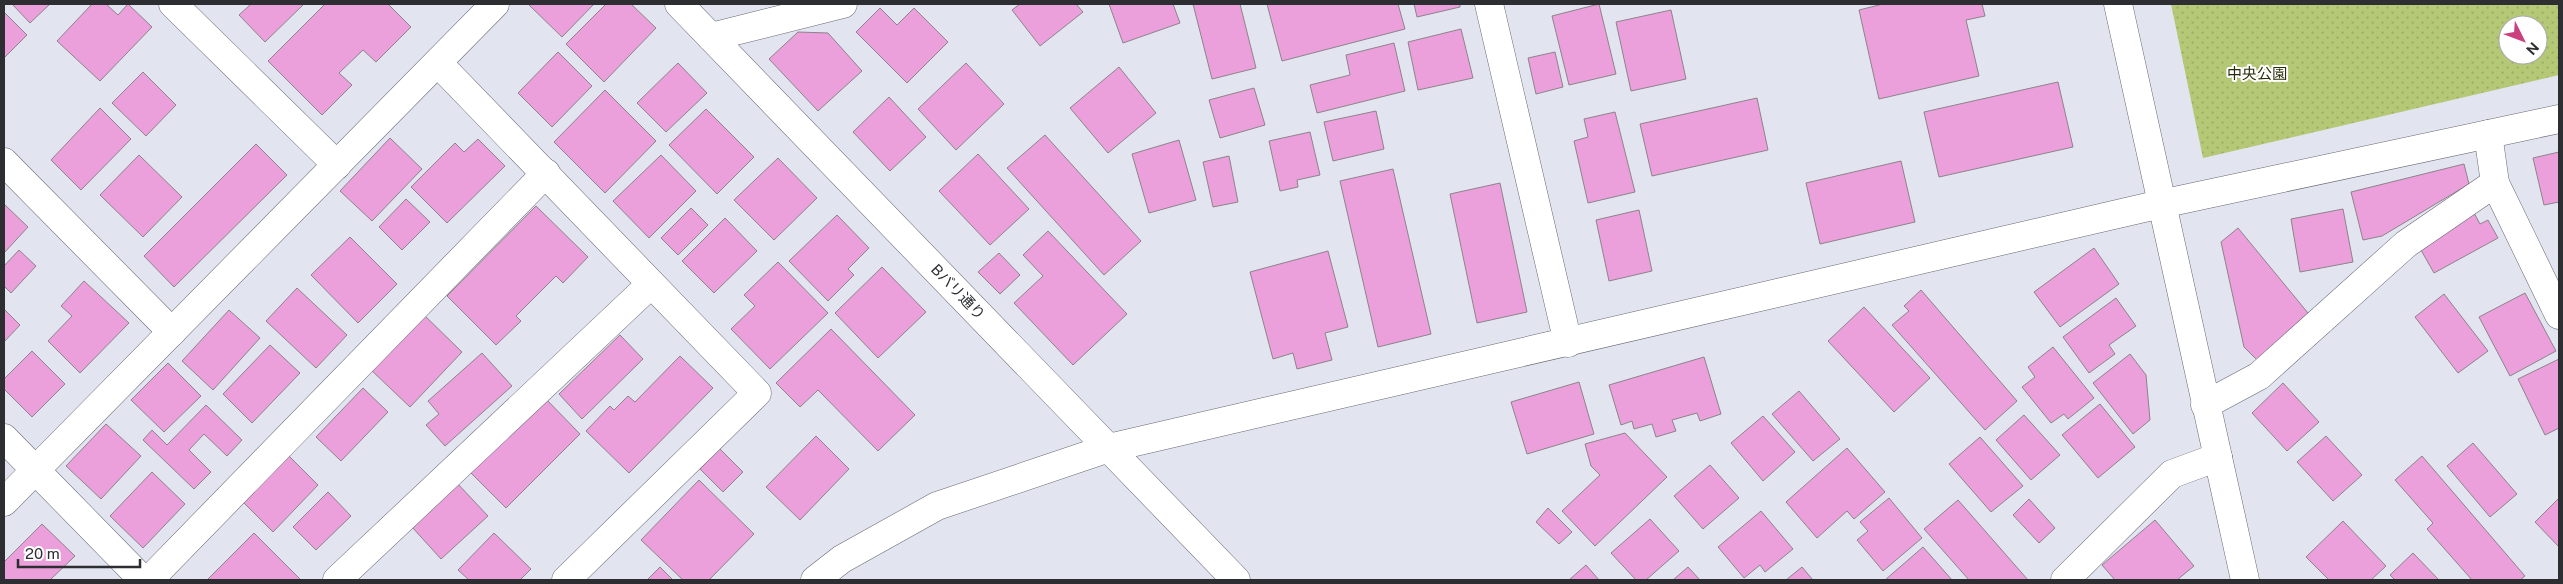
<svg xmlns="http://www.w3.org/2000/svg" width="2563" height="584" font-family="'Public Sans','Noto Sans JP',sans-serif">
<defs>
<pattern id="park-dots" width="8" height="8" patternUnits="userSpaceOnUse" patternTransform="scale(1.25)"><rect width="8" height="8" fill="#b4c875"/><path d="M2 2h.1M6 6h.1" fill="none" stroke="#9bac66" stroke-width="1.8" stroke-linecap="round"/></pattern>
</defs>
<rect width="100%" height="100%" fill="#e2e4ef"/>
<path fill="url(#park-dots)" fill-rule="evenodd" d="M2171 4H2559V75L2203 158ZM2508 25H2538V55H2508Z"/>
<g fill="#eba0dc" stroke="#8d838a">
<polygon points="12,4 50,4 30,23"/>
<polygon points="92,4 106,4 118,15 128,4 152,27 100,81 57,41"/>
<polygon points="251,4 304,4 265,42 239,15"/>
<polygon points="325,4 388,4 411,27 376,62 363,50 339,73 352,85 322,115 268,61"/>
<polygon points="528,4 594,4 562,37"/>
<polygon points="606,4 631,4 656,28 604,82 566,44"/>
<polygon points="1020,4 1076,4 1083,12 1040,46 1012,10"/>
<polygon points="1109,4 1173,4 1180,23 1123,43"/>
<polygon points="1193,4 1240,4 1256,68 1212,79"/>
<polygon points="1267,4 1398,4 1405,29 1282,61"/>
<polygon points="1414,4 1460,4 1460,7 1417,17"/>
<polygon points="1599,4 1616,74 1569,85 1552,16"/>
<polygon points="1883,4 1982,4 1985,16 1966,20 1979,76 1879,99 1859,10"/>
<polygon points="880,8 897,25 914,8 948,42 907,83 856,32"/>
<polygon points="1671,10 1686,79 1631,91 1616,22"/>
<polygon points="4,12 27,35 4,58"/>
<polygon points="1461,29 1473,78 1418,90 1408,42"/>
<polygon points="798,32 828,33 862,71 818,111 769,59"/>
<polygon points="1394,43 1405,91 1317,113 1310,85 1350,75 1346,55"/>
<polygon points="558,52 592,86 552,127 518,93"/>
<polygon points="1555,52 1563,87 1536,94 1528,58"/>
<polygon points="678,63 707,93 666,132 637,103"/>
<polygon points="966,63 1004,104 956,150 918,109"/>
<polygon points="1119,67 1156,113 1108,153 1070,108"/>
<polygon points="143,72 176,105 146,136 112,103"/>
<polygon points="2058,82 2073,147 1939,177 1924,112"/>
<polygon points="1254,88 1265,125 1220,138 1209,100"/>
<polygon points="605,90 656,141 605,193 554,142"/>
<polygon points="889,97 926,137 890,171 853,132"/>
<polygon points="1757,98 1768,150 1652,176 1640,124"/>
<polygon points="100,108 131,139 81,190 51,160"/>
<polygon points="706,109 754,157 717,194 669,145"/>
<polygon points="1376,111 1384,149 1333,161 1324,122"/>
<polygon points="1615,112 1635,192 1588,203 1574,141 1588,137 1584,119"/>
<polygon points="1310,132 1320,175 1297,180 1298,187 1280,191 1269,141"/>
<polygon points="1045,135 1141,241 1104,275 1007,168"/>
<polygon points="390,138 422,169 372,221 340,191"/>
<polygon points="478,139 505,166 447,223 411,187 455,143 464,152"/>
<polygon points="1179,140 1196,200 1149,213 1132,154"/>
<polygon points="256,144 287,175 174,287 144,256"/>
<polygon points="2559,152 2559,202 2544,205 2533,158"/>
<polygon points="978,154 1029,209 990,245 939,191"/>
<polygon points="139,155 182,197 143,237 100,195"/>
<polygon points="661,155 696,191 649,238 613,201"/>
<polygon points="1229,156 1238,202 1213,207 1203,162"/>
<polygon points="778,158 817,198 774,240 734,200"/>
<polygon points="1901,161 1915,222 1820,244 1806,183"/>
<polygon points="2464,164 2469,184 2382,236 2363,240 2351,192"/>
<polygon points="1393,169 1431,334 1378,347 1340,181"/>
<polygon points="1500,183 1527,312 1477,323 1450,194"/>
<polygon points="406,199 430,222 402,250 379,227"/>
<polygon points="4,204 28,227 4,253"/>
<polygon points="536,206 588,257 563,283 556,276 516,316 521,321 496,345 447,296"/>
<polygon points="691,208 708,225 678,255 661,238"/>
<polygon points="2343,209 2353,262 2300,272 2291,219"/>
<polygon points="1639,210 1652,271 1609,281 1596,220"/>
<polygon points="2473,211 2480,224 2488,220 2498,238 2434,273 2417,243"/>
<polygon points="837,215 869,248 848,269 854,275 828,301 789,261"/>
<polygon points="725,218 757,251 714,293 682,261"/>
<polygon points="2238,228 2308,313 2258,361 2244,347 2221,242"/>
<polygon points="1048,231 1127,314 1073,365 1014,303 1043,276 1023,255"/>
<polygon points="350,237 397,284 358,323 311,275"/>
<polygon points="2094,248 2119,284 2060,327 2034,292"/>
<polygon points="19,250 36,266 11,293 4,286 4,266"/>
<polygon points="1328,251 1348,327 1325,333 1332,360 1297,369 1293,353 1273,359 1250,272"/>
<polygon points="999,253 1020,275 1000,294 978,272"/>
<polygon points="778,262 828,313 770,369 731,329 755,306 744,295"/>
<polygon points="882,267 926,312 878,358 835,313"/>
<polygon points="84,281 129,323 80,373 48,341 72,316 61,306"/>
<polygon points="297,288 347,335 316,368 266,321"/>
<polygon points="1921,290 2017,401 1985,430 1892,325 1909,311 1904,306"/>
<polygon points="2525,293 2556,351 2510,376 2479,317"/>
<polygon points="2444,294 2488,351 2458,373 2415,317"/>
<polygon points="2116,298 2136,326 2109,345 2115,354 2089,373 2063,337"/>
<polygon points="1864,307 1930,378 1894,412 1828,341"/>
<polygon points="4,309 20,325 4,342"/>
<polygon points="229,310 260,338 213,390 182,361"/>
<polygon points="423,314 462,352 410,407 370,369"/>
<polygon points="831,329 915,415 878,451 818,390 800,407 776,383"/>
<polygon points="620,335 643,359 582,419 559,394"/>
<polygon points="270,345 300,373 252,423 223,394"/>
<polygon points="2053,347 2094,398 2068,419 2064,414 2051,423 2022,387 2035,377 2028,367"/>
<polygon points="32,351 65,384 32,417 4,389 4,379"/>
<polygon points="482,353 512,386 445,446 426,425 439,414 428,401"/>
<polygon points="2130,354 2146,375 2150,420 2133,434 2093,383"/>
<polygon points="680,356 713,388 629,473 586,431 610,406 614,410 628,396 635,402"/>
<polygon points="1704,357 1721,414 1700,421 1697,413 1672,420 1676,431 1656,437 1652,424 1634,429 1632,421 1621,425 1609,385"/>
<polygon points="2559,359 2559,428 2545,435 2518,379"/>
<polygon points="168,363 201,396 164,432 131,400"/>
<polygon points="1579,382 1594,434 1527,454 1511,402"/>
<polygon points="2283,383 2319,422 2287,451 2252,413"/>
<polygon points="363,388 388,412 341,461 316,437"/>
<polygon points="1799,391 1840,439 1813,461 1772,414"/>
<polygon points="545,398 580,434 506,508 470,472"/>
<polygon points="2100,404 2135,447 2098,478 2062,435"/>
<polygon points="206,405 242,440 227,456 204,434 189,450 211,472 194,489 143,440 152,430 167,445"/>
<polygon points="2024,415 2060,455 2031,480 1996,440"/>
<polygon points="1763,416 1795,452 1763,481 1731,443"/>
<polygon points="106,424 141,456 101,499 66,466"/>
<polygon points="1625,433 1667,477 1595,546 1562,511 1600,475 1591,466 1585,444"/>
<polygon points="816,436 849,469 800,520 766,487"/>
<polygon points="2326,436 2362,475 2333,501 2297,462"/>
<polygon points="1980,437 2023,486 1991,512 1949,464"/>
<polygon points="2473,443 2517,494 2490,517 2447,466"/>
<polygon points="719,448 743,472 723,492 700,469"/>
<polygon points="1847,448 1885,492 1854,519 1847,511 1817,538 1786,502"/>
<polygon points="288,455 318,485 273,532 242,501"/>
<polygon points="2422,456 2525,576 2520,580 2472,580 2427,529 2433,523 2395,480"/>
<polygon points="1710,465 1739,498 1703,529 1674,496"/>
<polygon points="152,472 185,504 143,548 110,516"/>
<polygon points="699,480 754,534 709,580 683,580 641,540"/>
<polygon points="457,483 488,516 441,559 411,526"/>
<polygon points="328,492 351,516 316,550 293,527"/>
<polygon points="1889,498 1922,538 1883,571 1857,540 1868,531 1860,522"/>
<polygon points="2559,498 2559,547 2535,522"/>
<polygon points="2029,499 2055,528 2039,543 2013,515"/>
<polygon points="1958,500 2028,580 1969,580 1924,529"/>
<polygon points="1548,508 1572,532 1559,544 1536,522"/>
<polygon points="1761,511 1793,549 1765,572 1760,565 1744,578 1718,547"/>
<polygon points="1650,519 1679,551 1646,580 1636,580 1611,553"/>
<polygon points="2155,520 2194,566 2177,580 2115,580 2102,565"/>
<polygon points="2343,521 2386,566 2371,580 2329,580 2306,557"/>
<polygon points="42,524 75,556 50,580 4,580 4,562"/>
<polygon points="254,533 301,580 207,580"/>
<polygon points="494,533 531,569 520,580 469,580 458,570"/>
<polygon points="1923,547 1952,580 1885,580"/>
<polygon points="2413,553 2439,580 2395,580 2390,575"/>
<polygon points="1586,565 1599,580 1569,580"/>
<polygon points="660,567 673,580 647,580"/>
<polygon points="1688,567 1700,580 1673,580"/>
<polygon points="1802,567 1813,580 1786,580"/>
</g>
<g fill="none" stroke-linecap="round" stroke-linejoin="round">
<defs>
<g id="minor">
<polyline points="173,4 337,165"/>
<polyline points="679,4 1236,580"/>
<polyline points="1489,4 1568,343"/>
<polyline points="2118,4 2245,580"/>
<polyline points="711,37 843,4"/>
<polyline points="438,63 757,393 566,580"/>
<polyline points="2488,134 2495,183 2559,315"/>
<polyline points="4,162 172,332"/>
<polyline points="2205,405 2259,376 2406,244 2495,183"/>
<polyline points="4,438 143,580"/>
<polyline points="4,502 495,4"/>
<polyline points="149,580 546,173"/>
<polyline points="337,580 650,285"/>
<polyline points="815,580 842,559 937,506 1109,448 2161,204 2559,119"/>
<polyline points="2065,580 2172,474 2218,457"/>
</g>
</defs>
<use href="#minor" stroke="#666871" stroke-width="29"/>
<use href="#minor" stroke="#fff" stroke-width="28"/>
</g>
<g text-anchor="middle" stroke-width="4" stroke-linejoin="round" paint-order="stroke">
<g font-size="15" fill="#262e08" stroke="#fff">
<text x="2257" y="79">中央公園</text>
</g>
<g font-size="15" fill="#2d2e32" stroke="#fff">
<text transform="translate(958 292) rotate(46)" y="5">Bバリ通り</text>
</g>
</g>
<rect width="2563" height="584" fill="none" stroke="#2d2e32" stroke-width="10"/>
<g transform="translate(2523 40) rotate(132)"><circle r="24" fill="#ffffff" stroke="#ababad"/>
<path d="M0-4L9 19L0 12L-9 19Z" fill="#ca417d"/>
<text y="-8" font-size="14" font-weight="bold" text-anchor="middle" fill="#2d2e32">N</text>
</g>
<path d="M18 559v8h122v-8" fill="none" stroke="#2d2e32" stroke-width="2.5"/>
<text x="25" y="559" font-size="15" fill="#2d2e32" stroke="#ffffff" stroke-width="4" paint-order="stroke">20 m</text>
</svg>
